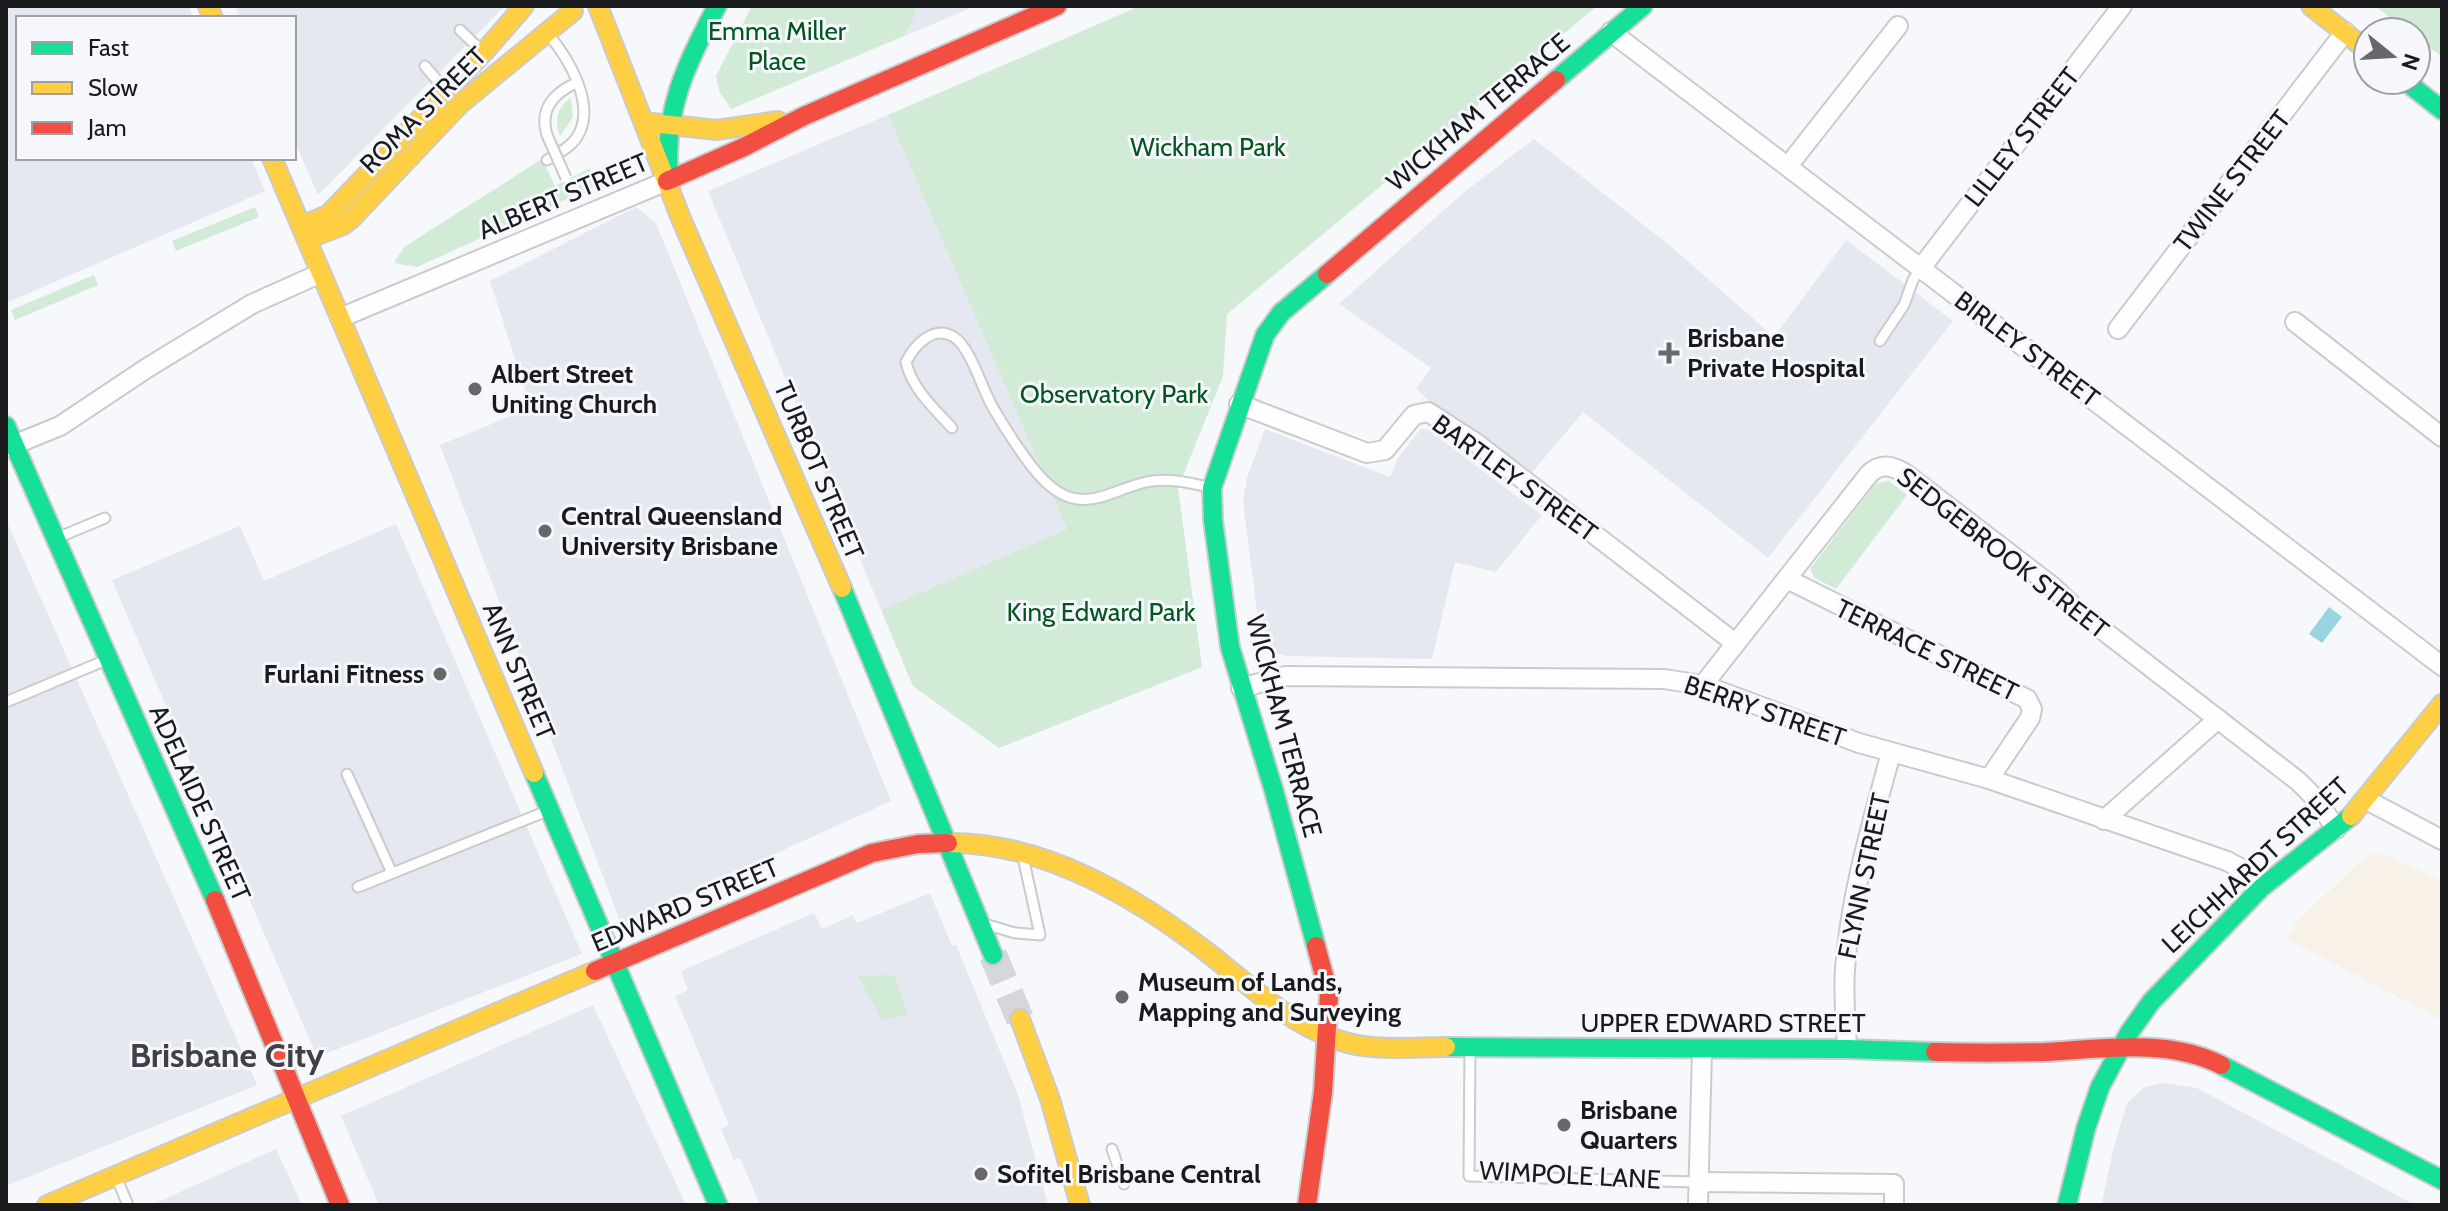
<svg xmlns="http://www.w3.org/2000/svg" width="2448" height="1211" font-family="Cabin,sans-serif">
<rect width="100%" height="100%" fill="#f6f8fb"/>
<g fill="#e5e8f0">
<polygon points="6,6 189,6 193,18 18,18 18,158 251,158 265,191 6,303"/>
<polygon points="235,6 505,6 318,195 294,140 294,18 240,18"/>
<polygon points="915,6 976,6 904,36 916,14"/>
<polygon points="888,115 1067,529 881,610 708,191"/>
<polygon points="1534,139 1673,248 1774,337 1846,240 1953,321 1768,558 1583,412 1530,475 1443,413 1416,389 1431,368 1339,304 1463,193"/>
<polygon points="636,207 656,223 891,801 621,924 440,445 531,408 490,281"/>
<polygon points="1421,428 1430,431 1542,515 1496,572 1455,562 1432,659 1287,656 1270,652 1264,646 1260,635 1243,502 1247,478 1265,429 1390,477 1398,458"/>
<polygon points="6,520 257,1085 6,1186"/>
<polygon points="396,524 582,954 317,1057 112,580 240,526 264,581"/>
<polygon points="930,893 952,946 956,945 1018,1095 1048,1205 760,1205 740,1158 734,1160 721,1129 729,1125 675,996 688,990 681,971 814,913 822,929 853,915 857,923"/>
<polygon points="593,1005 686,1205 379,1205 341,1116"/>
<polygon points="2163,1083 2197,1088 2415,1205 2108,1205 2102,1202 2113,1150 2127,1103 2143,1088"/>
<polygon points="276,1149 302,1205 151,1205"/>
</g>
<polygon fill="#f7f1e7" points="2368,855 2386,855 2442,881 2442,1020 2287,939 2297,921"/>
<g fill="#d1ebd6">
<polygon points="752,6 915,6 916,14 904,36 731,109 719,91 716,76"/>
<polygon points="1140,6 1597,6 1227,314 1223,376 1178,488 1202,667 999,748 913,686 881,610 1067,529 888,115"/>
<polygon points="2375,6 2442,6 2442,57 2416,37 2416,32 2409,32"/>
<path d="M571 98 573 117 560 136C554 121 557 107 571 98Z"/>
<polygon points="542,159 555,186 590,168 598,185 417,267 394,263 404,247"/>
<polygon points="255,207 259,217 176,251 172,241"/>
<polygon points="94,275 98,285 15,320 11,310"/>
<polygon points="1889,481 1907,495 1836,589 1815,578 1810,569 1876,483"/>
<polygon points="894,975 908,1015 882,1020 858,976"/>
</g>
<polygon fill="#9ad4e2" points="2329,607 2342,617 2322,643 2309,634"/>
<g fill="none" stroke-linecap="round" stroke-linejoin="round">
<polyline stroke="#d5d7da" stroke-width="28" stroke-dasharray="28 14" stroke-linecap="butt" points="993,955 1020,1019"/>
<defs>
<g id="lane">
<polyline points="460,30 483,52"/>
<polyline points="425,66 446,91"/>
<path d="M547 135C539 109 554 93 576 83"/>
<path d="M547 160C557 154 570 148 577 137 597 106 569 58 547 33"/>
<polyline points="1880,341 1904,305 1913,280 1921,268"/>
<path d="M952 428C934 408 912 389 906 362 914 346 933 324 954 337 970 347 982 388 992 406 1004 427 1031 470 1049 485 1083 515 1109 491 1146 482 1167 477 1191 483 1212 488"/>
<polyline points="57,538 105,518"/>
<polyline points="6,702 106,660"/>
<polyline points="347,774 392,873"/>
<polyline points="358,887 547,811"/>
<polyline points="988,925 1015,933 1040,935 1023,857"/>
<polyline points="1470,1048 1469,1176 1698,1182"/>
<polyline points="1112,1149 1124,1184"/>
<polyline points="117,1179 128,1205"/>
</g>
<g id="street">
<polyline points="1611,32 2442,666"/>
<polyline points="1788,166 1898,26"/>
<polyline points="1921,268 2122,6"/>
<polyline points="340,318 667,181"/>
<polyline points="2295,322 2442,437"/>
<polyline points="2118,329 2345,32"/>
<polyline points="1239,404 1367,453 1385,450 1414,415 1428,412 1476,443 1735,643"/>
<polyline points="6,448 60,426 147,368 252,304 321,273"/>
<polyline points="1787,579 2027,699 2032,709 2030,718 1989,779"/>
<path d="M1703 685 1869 474C1881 462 1893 466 1906 474L2053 587 2078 611 2298 781 2317 800 2336 829"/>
<polyline points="1241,688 1285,676 1664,679 1703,685 1859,743 1989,779 2227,861 2240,868 2261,888"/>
<polyline points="2365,799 2442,840"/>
<polyline points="2104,820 2218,719"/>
<path d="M1847 1049C1846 1022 1843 995 1845 969 1850 896 1872 823 1891 753"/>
<polyline points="1698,1182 1894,1184 1894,1205"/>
<polyline points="1698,1205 1702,1049"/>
</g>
<g id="fast">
<polyline points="1556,80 1643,6"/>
<polyline points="2404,80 2442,110"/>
<path d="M669 177C663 109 687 64 717 6"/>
<polyline points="6,426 215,900"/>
<polyline points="842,588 993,955"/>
<polyline points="534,773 718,1205"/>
<polyline points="1316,946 1274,791 1230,647 1213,520 1212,488 1265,335 1281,313 1327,274"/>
<polyline points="1446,1047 1847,1049 1935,1052"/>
<polyline points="2221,1065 2442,1180"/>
<polyline points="2067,1205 2086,1128 2100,1087 2129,1033 2151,1002 2261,888 2351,816"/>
</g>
<g id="slow">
<polyline points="208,6 213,18"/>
<polyline points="598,6 682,221 842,588"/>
<polyline points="2311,6 2368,51"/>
<polyline points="652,123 717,130 778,121"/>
<polyline points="272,158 534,773"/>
<polyline points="304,225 328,215 484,52 524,6"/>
<polyline points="307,239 343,225 352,218 460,104 573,11"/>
<polyline points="2351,816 2442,704"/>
<path d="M948 843C1045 842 1138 898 1212 956 1251 987 1289 1023 1338 1040 1371 1052 1411 1047 1446 1047"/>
<polyline points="1020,1019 1050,1099 1080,1205"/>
<polyline points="47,1205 595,971"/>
</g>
<g id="jam">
<polyline points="667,181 744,147 804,116 1057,6"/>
<polyline points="1327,274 1556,80"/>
<polyline points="215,900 340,1205"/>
<polyline points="595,971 872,853 918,844 948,843"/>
<path d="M1935 1052C1972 1053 2008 1053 2045 1052 2103 1049 2168 1038 2221 1065"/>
<polyline points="1307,1205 1323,1092 1329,994 1316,946"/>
</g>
</defs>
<use href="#lane" stroke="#cbcbce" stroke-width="13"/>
<use href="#street" stroke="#cbcbce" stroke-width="22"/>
<use href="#fast" stroke="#cbcbce" stroke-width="22"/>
<use href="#slow" stroke="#cbcbce" stroke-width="22"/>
<use href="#jam" stroke="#cbcbce" stroke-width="22"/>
<use href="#lane" stroke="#fefefe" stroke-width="9"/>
<use href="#street" stroke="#fefefe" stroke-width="18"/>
<use href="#fast" stroke="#16e098" stroke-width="18"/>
<use href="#slow" stroke="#ffcf43" stroke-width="18"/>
<use href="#jam" stroke="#f24e42" stroke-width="18"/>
<defs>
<polyline id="lane-bridge" points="547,135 566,178"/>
</defs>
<use href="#lane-bridge" stroke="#cbcbce" stroke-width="13" stroke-linecap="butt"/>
<use href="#lane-bridge" stroke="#fefefe" stroke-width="9"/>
</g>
<g fill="#66686a" stroke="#f5f7fc" stroke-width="3">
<path d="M1665 341h8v8h8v8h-8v8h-8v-8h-8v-8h8z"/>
<circle cx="475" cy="389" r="8"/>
<circle cx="545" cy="531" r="8"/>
<circle cx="440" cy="674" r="8"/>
<circle cx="1122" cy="997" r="8"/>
<circle cx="1564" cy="1125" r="8"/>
<circle cx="981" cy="1174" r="8"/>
</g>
<g text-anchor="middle" stroke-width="6" stroke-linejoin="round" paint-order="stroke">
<g font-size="26" fill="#03561e" stroke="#f5f7fc">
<text x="777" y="40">Emma Miller<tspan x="777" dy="30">Place</tspan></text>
<text x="1208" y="156">Wickham Park</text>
<text x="1114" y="403">Observatory Park</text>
<text x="1101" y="621">King Edward Park</text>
</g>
<g font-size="26" fill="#191a1c" stroke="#f5f7fc">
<text transform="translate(423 110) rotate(-45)" y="9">ROMA STREET</text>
<text transform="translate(1478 112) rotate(-40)" y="9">WICKHAM TERRACE</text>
<text transform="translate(2022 137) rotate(-52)" y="9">LILLEY STREET</text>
<text transform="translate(2232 181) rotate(-52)" y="9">TWINE STREET</text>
<text transform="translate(563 196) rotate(-23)" y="9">ALBERT STREET</text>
<text transform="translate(2027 349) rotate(37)" y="9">BIRLEY STREET</text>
<text transform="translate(819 470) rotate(67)" y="9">TURBOT STREET</text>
<text transform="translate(1515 478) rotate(36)" y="9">BARTLEY STREET</text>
<text transform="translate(2003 553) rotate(38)" y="9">SEDGEBROOK STREET</text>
<text transform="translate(1927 650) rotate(26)" y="9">TERRACE STREET</text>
<text transform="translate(519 671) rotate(67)" y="9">ANN STREET</text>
<text transform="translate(1765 711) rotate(19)" y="9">BERRY STREET</text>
<text transform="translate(1284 726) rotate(75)" y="9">WICKHAM TERRACE</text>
<text transform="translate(200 803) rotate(66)" y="9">ADELAIDE STREET</text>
<text transform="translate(2255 865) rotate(-43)" y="9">LEICHHARDT STREET</text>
<text transform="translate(1864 876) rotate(-78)" y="9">FLYNN STREET</text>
<text transform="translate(685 905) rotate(-23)" y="9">EDWARD STREET</text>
<text x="1723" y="1032">UPPER EDWARD STREET</text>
<text transform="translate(1570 1175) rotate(3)" y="9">WIMPOLE LANE</text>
</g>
<g font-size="26" font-weight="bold" fill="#191a1c" stroke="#f5f7fc" text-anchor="start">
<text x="1687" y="347">Brisbane<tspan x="1687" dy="30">Private Hospital</tspan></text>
<text x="491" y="383">Albert Street<tspan x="491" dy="30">Uniting Church</tspan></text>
<text x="561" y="525">Central Queensland<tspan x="561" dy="30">University Brisbane</tspan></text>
<text x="424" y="683" text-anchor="end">Furlani Fitness</text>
<text x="1138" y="991">Museum of Lands,<tspan x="1138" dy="30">Mapping and Surveying</tspan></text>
<text x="1580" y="1119">Brisbane<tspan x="1580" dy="30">Quarters</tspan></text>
<text x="997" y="1183">Sofitel Brisbane Central</text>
</g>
<g font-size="34" font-weight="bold" fill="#404145" stroke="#f5f7fc">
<text x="227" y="1067">Brisbane City</text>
</g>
</g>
<rect width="2448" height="1211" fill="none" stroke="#191a1c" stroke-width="16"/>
<rect x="16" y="16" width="280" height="144" fill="#f5f7fc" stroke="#9d9fa2" stroke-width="2"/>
<rect x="32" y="42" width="40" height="12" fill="#16e098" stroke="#9d9fa2" stroke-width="2"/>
<text x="88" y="56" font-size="24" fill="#191a1c">Fast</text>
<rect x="32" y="82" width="40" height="12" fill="#ffcf43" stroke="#9d9fa2" stroke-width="2"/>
<text x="88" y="96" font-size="24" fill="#191a1c">Slow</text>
<rect x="32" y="122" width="40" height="12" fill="#f24e42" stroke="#9d9fa2" stroke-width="2"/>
<text x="88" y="136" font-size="24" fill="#191a1c">Jam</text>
<g transform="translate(2392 56) rotate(108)"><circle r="38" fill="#f5f7fc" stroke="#9d9fa2" stroke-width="2"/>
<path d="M0-6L14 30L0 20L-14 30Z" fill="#66686a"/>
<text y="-12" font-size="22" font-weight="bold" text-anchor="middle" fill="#191a1c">N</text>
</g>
</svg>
